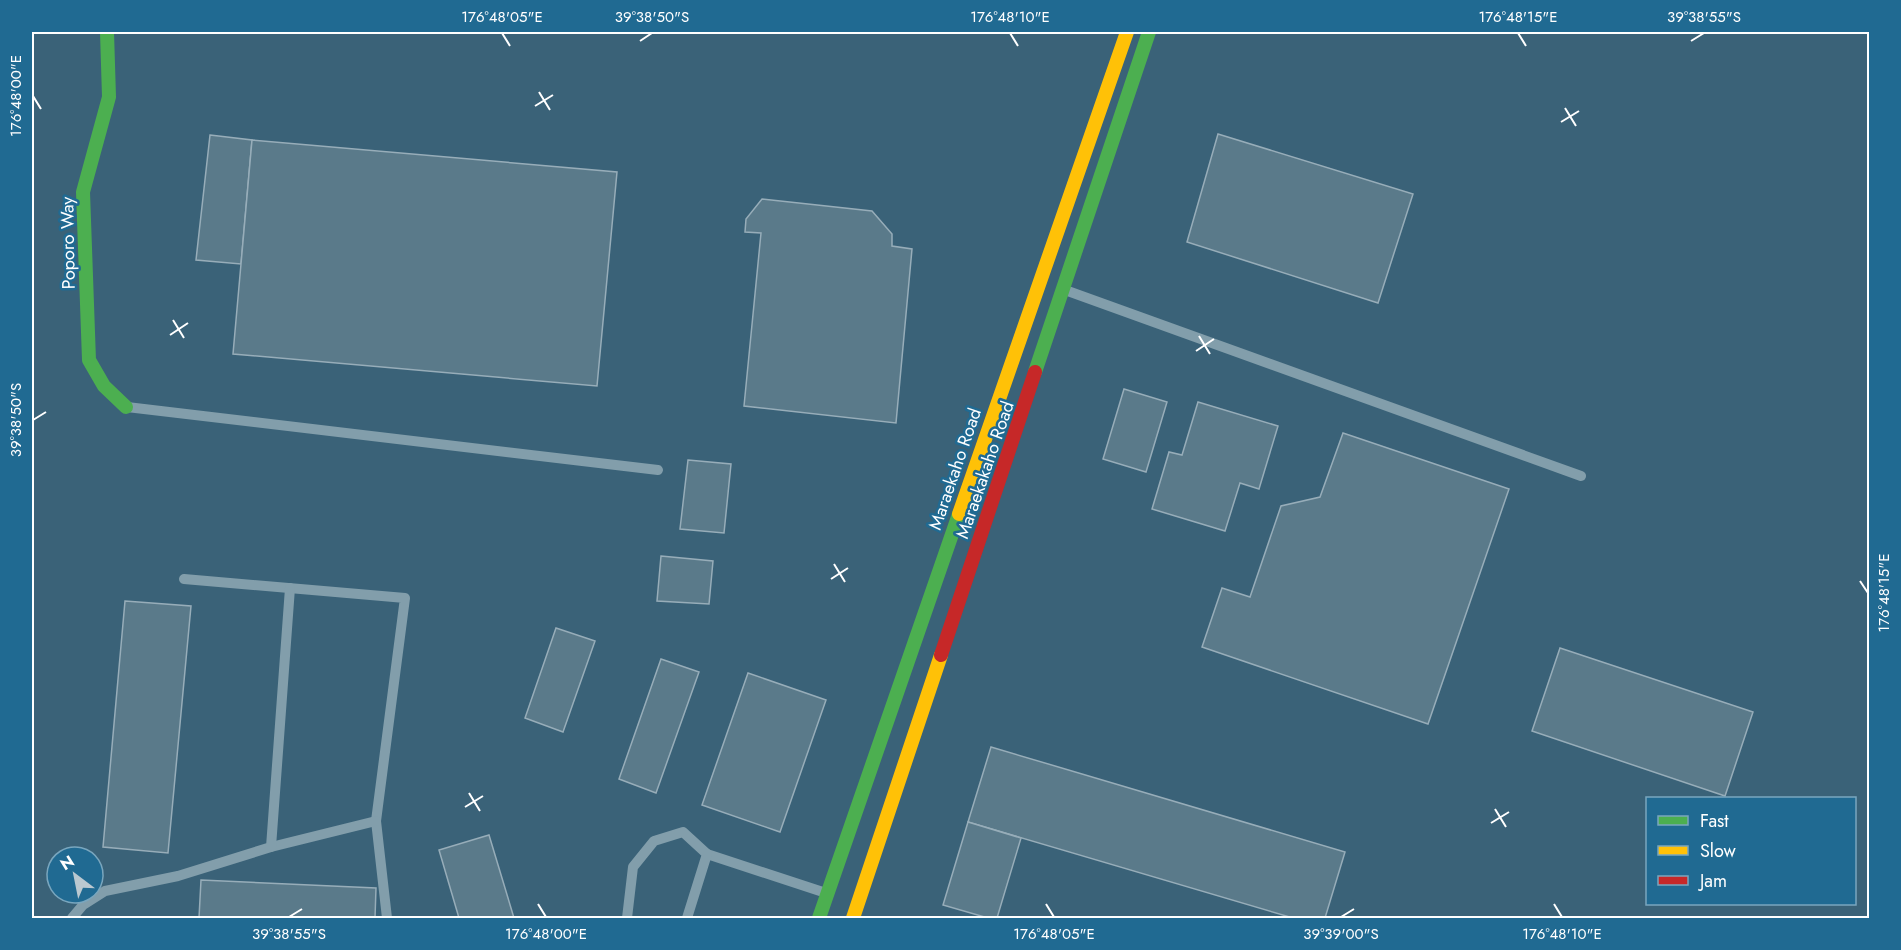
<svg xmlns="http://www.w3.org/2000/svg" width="1901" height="950" font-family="Jost,sans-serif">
<rect width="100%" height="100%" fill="#3a6278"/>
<g fill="#5a7a8a" stroke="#97adb9" stroke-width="1.5">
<polygon points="1218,134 1413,194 1378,303 1187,242"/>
<polygon points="210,135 252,140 241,264 196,260"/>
<polygon points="252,140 617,172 597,386 233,354"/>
<polygon points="762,199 872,211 892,234 892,246 912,249 896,423 744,406 761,233 745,232 746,219"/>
<polygon points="1124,389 1167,402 1146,472 1103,459"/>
<polygon points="1198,402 1278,426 1259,489 1240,483 1225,531 1152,509 1169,452 1182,455"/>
<polygon points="1343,433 1509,489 1428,724 1202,647 1222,588 1250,597 1281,506 1320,497"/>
<polygon points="688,460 731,464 724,533 680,529"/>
<polygon points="661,556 713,561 709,604 657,601"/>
<polygon points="125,601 191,606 168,853 103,847"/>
<polygon points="556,628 595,641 563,732 525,718"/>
<polygon points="1560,648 1753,712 1725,796 1532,731"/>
<polygon points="661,659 699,672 656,793 619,779"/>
<polygon points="748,673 826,700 780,832 702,805"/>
<polygon points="991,747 1345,852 1325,918 1293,918 968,822"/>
<polygon points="968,822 1021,838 997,918 988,918 943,905"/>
<polygon points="489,835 514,918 459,918 439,850"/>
<polygon points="201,880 376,888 375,918 199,918"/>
</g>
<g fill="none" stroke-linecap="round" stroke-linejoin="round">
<g stroke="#829eab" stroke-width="10">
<polyline points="1065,290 1581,476"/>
<polyline points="127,407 658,470"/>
<polyline points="184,579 405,598 376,821 387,918"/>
<polyline points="271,847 376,821"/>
<polyline points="707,854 826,893"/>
<polyline points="72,918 83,905 105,891 178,876 271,847 290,588"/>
<polyline points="627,918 633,867 654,841 683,832 707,854 687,918"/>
</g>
<g stroke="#4caf50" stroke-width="14">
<polyline points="107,32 109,97 83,192 89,360 104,386 126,407"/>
<polyline points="1035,372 1149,32"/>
<polyline points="819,918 959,514"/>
</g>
<g stroke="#ffc107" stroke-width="14">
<polyline points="959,514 1127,32"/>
<polyline points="853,918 941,655"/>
</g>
<polyline stroke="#c62828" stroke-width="14" points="941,655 1035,372"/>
</g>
<path fill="none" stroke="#fff" stroke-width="2" d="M502 33 510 46M1010 33 1018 46M1518 33 1526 46M640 41 652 33M1691 41 1704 33M539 92 550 110M33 96 41 109M535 106 553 95M1565 108 1576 126M1561 122 1579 111M173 320 184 338M170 335 188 323M1199 336 1210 354M1196 351 1214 339M33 420 46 412M834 564 845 582M831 579 848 568M1860 581 1868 593M469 793 480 811M465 807 483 796M1495 809 1506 827M1491 823 1509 812M538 904 546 917M1046 904 1054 917M1554 904 1562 917M289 917 302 909M1341 917 1354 909"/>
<g text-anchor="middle" stroke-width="5" stroke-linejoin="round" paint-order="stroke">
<g font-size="18" fill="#fff" stroke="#206a92">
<text transform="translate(68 243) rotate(-91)" y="6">Poporo Way</text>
<text transform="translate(955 469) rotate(-71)" y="6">Maraekaho Road</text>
<text transform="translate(985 470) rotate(-71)" y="6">Maraekakaho Road</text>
</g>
</g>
<rect width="1901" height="950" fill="none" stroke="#206a92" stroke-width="66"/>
<rect x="1646" y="797" width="210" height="108" fill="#206a92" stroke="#79a6be" stroke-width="1.5"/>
<rect x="1658" y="816" width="30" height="9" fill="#4caf50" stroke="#79a6be" stroke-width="1.5"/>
<text x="1700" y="827" font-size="18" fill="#ffffff">Fast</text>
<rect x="1658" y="846" width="30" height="9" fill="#ffc107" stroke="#79a6be" stroke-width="1.5"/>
<text x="1700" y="857" font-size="18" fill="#ffffff">Slow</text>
<rect x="1658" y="876" width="30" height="9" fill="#c62828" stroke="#79a6be" stroke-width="1.5"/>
<text x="1700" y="887" font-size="18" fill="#ffffff">Jam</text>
<g transform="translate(75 875) rotate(328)"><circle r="28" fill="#206a92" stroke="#79a6be" stroke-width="1.5"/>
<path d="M0-4.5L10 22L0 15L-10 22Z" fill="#bac8d0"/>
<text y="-9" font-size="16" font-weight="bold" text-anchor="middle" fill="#ffffff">N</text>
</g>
<rect x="33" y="33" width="1835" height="884" fill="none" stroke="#fff" stroke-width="2"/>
<g font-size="15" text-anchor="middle" fill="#fff">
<text x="502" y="22">176°48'05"E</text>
<text x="652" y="22">39°38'50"S</text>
<text x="1010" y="22">176°48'10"E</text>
<text x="1518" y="22">176°48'15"E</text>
<text x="1704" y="22">39°38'55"S</text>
<text transform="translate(16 96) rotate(-90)" y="5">176°48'00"E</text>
<text transform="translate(16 420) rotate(-90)" y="5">39°38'50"S</text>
<text transform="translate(1884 593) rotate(-90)" y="5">176°48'15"E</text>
<text x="289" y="939">39°38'55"S</text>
<text x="546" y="939">176°48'00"E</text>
<text x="1054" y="939">176°48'05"E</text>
<text x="1341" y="939">39°39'00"S</text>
<text x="1562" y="939">176°48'10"E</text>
</g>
</svg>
